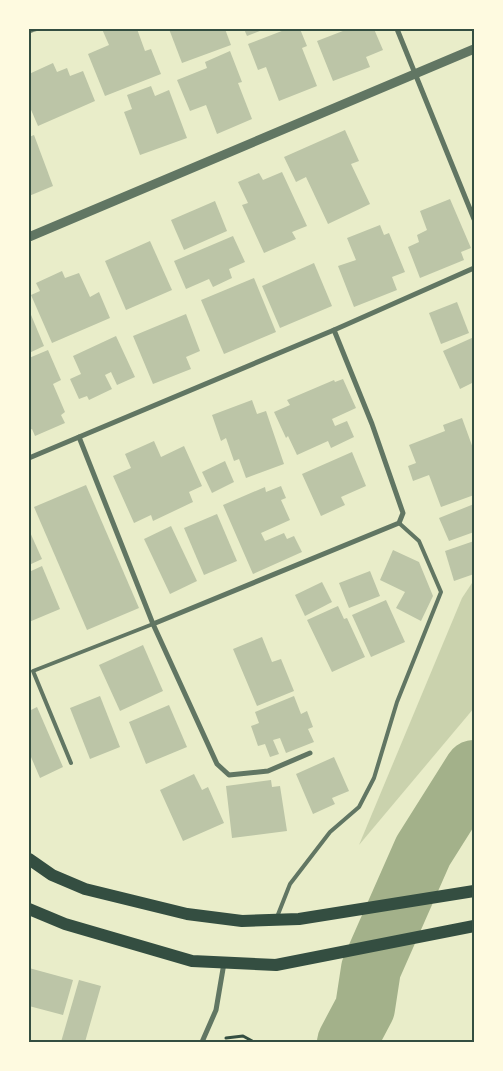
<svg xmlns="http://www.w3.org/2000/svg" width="503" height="1071" font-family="'Fira Sans Condensed',sans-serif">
<rect width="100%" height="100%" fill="#e9edc9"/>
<polygon fill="#cad2ad" points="474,580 474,708 359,845 462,598"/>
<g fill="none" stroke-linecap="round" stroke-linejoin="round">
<polyline stroke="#a3b18a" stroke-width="60" points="347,1042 365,1008 371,969 423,851 474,770"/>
</g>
<g fill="#bcc5a7">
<polygon points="102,29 137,29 145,51 151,49 161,74 105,96 88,54 109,45"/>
<polygon points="169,29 225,29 231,45 182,63"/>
<polygon points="244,29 265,29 247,36"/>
<polygon points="287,29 300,29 307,46 302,48 317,86 279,101 266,67 258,70 248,44"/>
<polygon points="348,29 374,29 383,50 366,57 370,67 333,81 317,41"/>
<polygon points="230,51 242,82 238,83 252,119 217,134 206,105 190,111 177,80 207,68 205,62"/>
<polygon points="53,63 57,72 67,68 70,76 83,71 95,101 38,126 29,105 29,74"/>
<polygon points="151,86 155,96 169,90 187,138 140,155 124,112 132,109 127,95"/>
<polygon points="345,130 359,161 351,164 370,204 328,224 306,177 296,182 284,157"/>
<polygon points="34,135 53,186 29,196 29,137"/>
<polygon points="282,172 307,226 292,232 296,239 264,253 242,205 248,203 238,182 259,173 263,180"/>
<polygon points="450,199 471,248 461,252 464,260 420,278 408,247 419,242 417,235 427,230 420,211"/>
<polygon points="215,201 227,231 184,250 171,220"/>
<polygon points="380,225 384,235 389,233 405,272 392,277 397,290 354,307 338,266 356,260 347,238"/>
<polygon points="233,236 245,262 229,269 232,278 213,287 209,279 186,289 174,261"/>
<polygon points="150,241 172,290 126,310 105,261"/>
<polygon points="314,263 332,306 280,328 262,286"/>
<polygon points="62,271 65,278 79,273 90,297 99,292 110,318 52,343 31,295 40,291 36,283"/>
<polygon points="254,278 276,332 224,354 201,300"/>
<polygon points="457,302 469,333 441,344 429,313"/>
<polygon points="29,310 44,346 29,353"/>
<polygon points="186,314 200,351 186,357 191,369 153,384 133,336"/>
<polygon points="116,336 135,377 117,385 111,372 105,375 112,389 89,400 87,396 79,399 70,379 81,374 73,356"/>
<polygon points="474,337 474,382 460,389 443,351"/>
<polygon points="48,350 61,380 53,384 65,412 61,415 65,423 35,436 32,429 29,430 29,358"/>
<polygon points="343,379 356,408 332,419 335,426 347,421 354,437 331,448 328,441 297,455 288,436 286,438 274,412 290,405 287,400 334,380 335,382"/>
<polygon points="252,400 257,414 266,411 284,464 246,478 239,459 234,461 226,438 221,441 212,415"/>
<polygon points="462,418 474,451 474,495 441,507 429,475 413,481 408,466 416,463 409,445 445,431 443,425"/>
<polygon points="154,441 161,457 184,446 202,486 189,492 193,502 153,521 151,515 134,523 113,476 131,468 125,454"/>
<polygon points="352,452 366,486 341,497 345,505 321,516 302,474"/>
<polygon points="225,461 234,482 212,493 202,472"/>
<polygon points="86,485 139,608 87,630 34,507"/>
<polygon points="281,486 286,498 281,500 290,520 261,533 265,541 284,533 287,539 294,536 302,552 253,574 223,505 265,487 266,492"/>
<polygon points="474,504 474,532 449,541 439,518"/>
<polygon points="217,514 237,561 204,575 184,528"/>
<polygon points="171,526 197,581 170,594 144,539"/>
<polygon points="29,530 42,559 29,565"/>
<polygon points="474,541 474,574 454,581 445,551"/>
<polygon points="393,550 419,562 433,596 421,621 396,608 405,592 380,580"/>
<polygon points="42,566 60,609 29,622 29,572"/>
<polygon points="370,571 380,596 349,608 339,583"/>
<polygon points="322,582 332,602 305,616 295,595"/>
<polygon points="386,600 405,642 371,657 352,615"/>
<polygon points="338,606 344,619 347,618 365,657 332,672 307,620"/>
<polygon points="262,637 272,662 281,659 294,691 257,706 233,649"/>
<polygon points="143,645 163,691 120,711 99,665"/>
<polygon points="100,696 120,747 90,759 70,708"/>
<polygon points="294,696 301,714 307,711 313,727 308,729 314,742 286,753 280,738 273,740 279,754 270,757 265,744 258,746 251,726 259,723 255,712"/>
<polygon points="169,705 187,747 146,764 129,722"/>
<polygon points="37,707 63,767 40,778 31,757 29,758 29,711"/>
<polygon points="334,757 349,791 332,798 335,804 313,814 296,774"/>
<polygon points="194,774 202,790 208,787 224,823 183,841 160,790"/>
<polygon points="271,780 272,787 280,786 287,831 232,838 226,786"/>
<polygon points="29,968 73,980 63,1015 29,1006"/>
<polygon points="79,980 101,986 85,1042 61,1042"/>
</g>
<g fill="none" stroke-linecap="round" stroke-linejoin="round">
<polyline stroke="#344e41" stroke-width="3" points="226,1038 243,1036 254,1042"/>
<g stroke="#617663" stroke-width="4">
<polyline points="71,763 33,671 153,624"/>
<polyline points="277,917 290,884 330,832 359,807 374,778 397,702 441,592 419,541 399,523"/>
</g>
<g stroke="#617663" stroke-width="5">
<polyline points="397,29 474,219"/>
<polyline points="29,31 35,29"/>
<polyline points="79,437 153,624 217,764 229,775 268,771 310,753"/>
<polyline points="29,458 334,330 474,268"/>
<polyline points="153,624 399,523 403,513 372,424 334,330"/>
<polyline points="202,1042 216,1010 224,963"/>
</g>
<polyline stroke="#617663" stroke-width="9" points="29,237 474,49"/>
<g stroke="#344e41" stroke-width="12">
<polyline points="29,859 52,875 85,889 187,914 242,921 299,919 474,891"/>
<polyline points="29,909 65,924 192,961 276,965 474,926"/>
</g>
</g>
<rect width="503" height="1071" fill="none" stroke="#fefae0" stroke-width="60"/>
<rect x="30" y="30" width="443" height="1011" fill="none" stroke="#344e41" stroke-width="2"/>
</svg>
